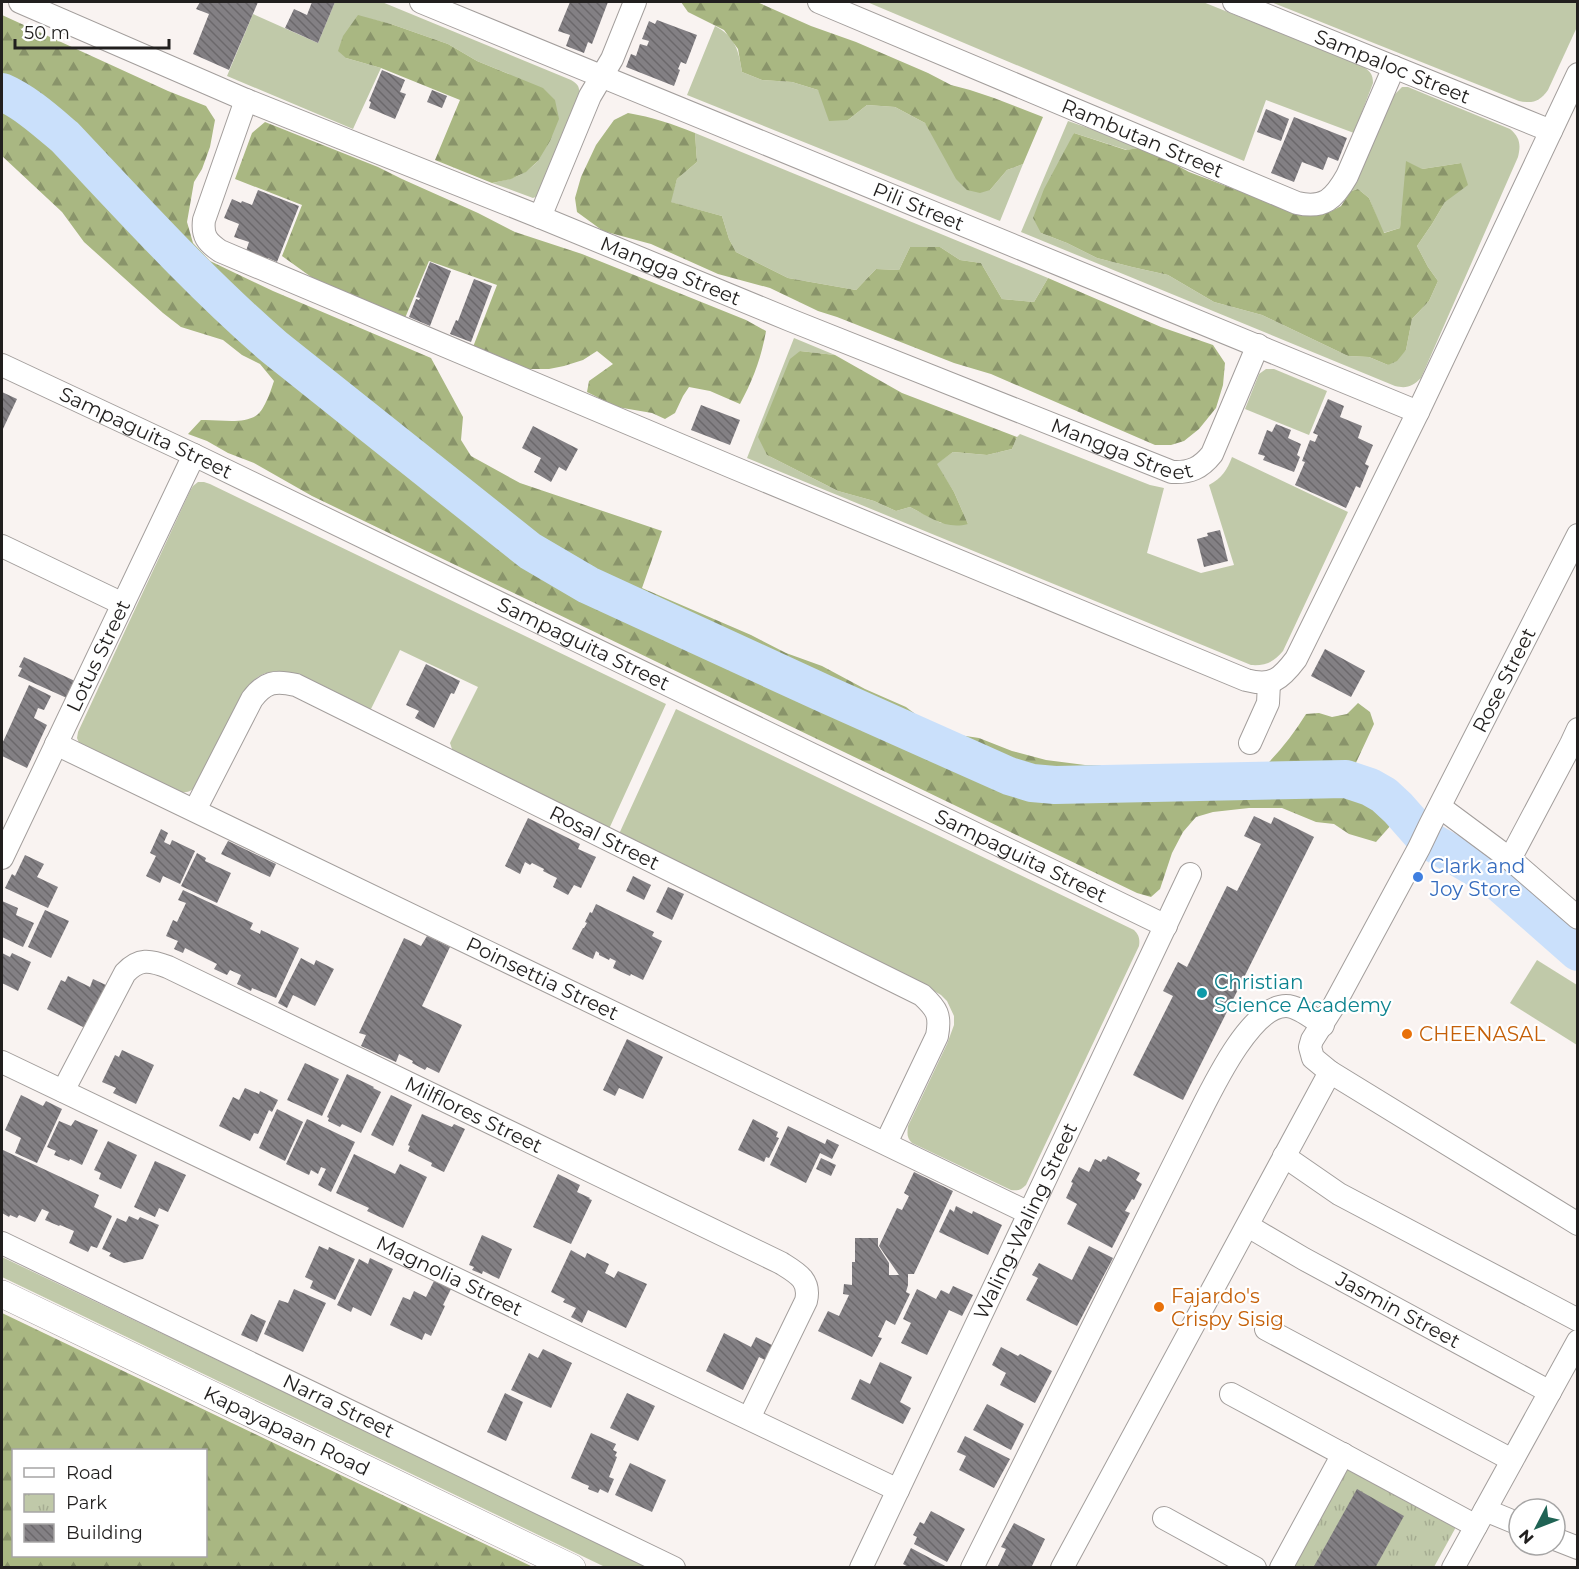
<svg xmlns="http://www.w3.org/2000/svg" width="1579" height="1569" font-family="Montserrat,sans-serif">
<defs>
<pattern id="forest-firs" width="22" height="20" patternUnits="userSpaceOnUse" patternTransform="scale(1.5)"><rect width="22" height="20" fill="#a9b782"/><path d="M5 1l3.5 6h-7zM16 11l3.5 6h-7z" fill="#89946a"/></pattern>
<pattern id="park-tufts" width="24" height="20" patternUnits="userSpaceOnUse" patternTransform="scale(1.5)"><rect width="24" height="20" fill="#c0c9a9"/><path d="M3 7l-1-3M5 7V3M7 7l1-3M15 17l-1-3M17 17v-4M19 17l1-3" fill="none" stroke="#a5ac91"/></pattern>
<pattern id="building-back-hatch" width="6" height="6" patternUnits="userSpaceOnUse" patternTransform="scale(1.5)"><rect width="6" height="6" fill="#838084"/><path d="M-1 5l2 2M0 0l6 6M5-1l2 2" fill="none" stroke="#6b686b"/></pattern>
</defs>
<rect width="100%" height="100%" fill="#f9f3f1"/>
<g fill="#c0c9a9">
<path d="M335 2H382L571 80C578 84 580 87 579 95L538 196 533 198 492 183C514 178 522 177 538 161L509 74 477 61 448 44 391 24 358 16 346 58 381 68 353 129 227 76 253 14 318 43Z"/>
<path d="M867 2H1203L1362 66C1370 71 1373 74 1373 83L1354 133 1266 100 1244 161Z"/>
<path d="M1271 2H1577V27L1548 90C1540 101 1533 104 1519 101Z"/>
<path d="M715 26C735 36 739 51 742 72L762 80 792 82 818 90 848 120 867 105 895 107 925 123 990 190 1007 170 1023 164 1000 221 687 95Z"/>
<path d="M1402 87H1408L1510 129C1520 137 1521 145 1518 157L1421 378C1413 386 1407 389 1395 386L1021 232 1068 121 1144 147 1127 150 1074 133 1041 233 1067 243 1097 258 1132 267 1168 275 1214 302 1262 315 1348 356 1369 357 1388 365 1406 350 1412 319 1429 301 1438 281 1428 267 1417 246 1432 224 1445 202 1461 163 1422 169 1403 203 1400 228 1383 233 1369 198 1358 189 1351 191 1393 96Z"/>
<polygon points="695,133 1048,278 1034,302 1002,299 981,263 960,260 940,247 910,247 899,270 876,269 856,290 788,278 736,252 729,239 722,216 670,202 677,179 697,162"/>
<path d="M794 338 835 355 800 351 767 455 838 491 874 501 896 511 910 507 941 523 968 524 954 492 936 464 953 452 987 455 1012 449 1017 437 1020 434 1150 485 1164 488 1147 553 1201 573 1234 565 1209 485C1222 478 1227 470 1232 457L1348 512 1283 651C1274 662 1265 666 1251 665L747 458Z"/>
<polygon points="1266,369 1274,369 1327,391 1309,435 1245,409 1259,374"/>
<path d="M198 482H204L210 484 666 704 609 829 453 752 450 743 478 687 400 650 370 711 292 674C273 668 258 672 246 689L195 787C190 792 186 793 178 792L79 743 77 738 78 732 190 491 193 486Z"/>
<path d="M676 709 1134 930C1139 935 1140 939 1139 946L1026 1185C1021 1190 1018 1191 1011 1190L912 1143C907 1138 907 1134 908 1126L947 1044 954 1025V1016L947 1001 941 995 920 983 619 834Z"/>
<polygon points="1537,960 1577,985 1577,1045 1510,1003"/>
<polygon points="2,1257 650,1567 605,1567 2,1277"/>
</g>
<g fill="url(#forest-firs)" fill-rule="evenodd">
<polygon points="681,2 757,2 811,26 856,42 928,73 951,85 970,90 994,98 1043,117 1023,164 1007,170 990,190 980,193 967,190 956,179 925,123 895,107 867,105 848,120 829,121 818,90 792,82 762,80 742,72 738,49 724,30 688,12"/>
<path d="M2 15 168 91 206 106 215 120 210 147 202 169 194 182 187 222 193 243 210 261 273 291 431 358 463 417 461 440 471 456 520 483 662 531 642 588 751 635 786 653 822 666 865 689 906 707 939 732 979 738 1012 751 1046 760 1085 765H1162L1243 772 1260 771C1278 754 1293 735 1306 714L1319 713 1332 717 1347 714 1358 703 1370 712 1374 724 1354 767 1373 785 1393 799 1392 824 1376 842 1349 834 1334 824 1316 822 1282 808H1249L1213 812 1196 817 1183 832 1172 853 1160 889 1151 897 1137 893 312 496 254 463 228 453 207 441 188 434 201 420C219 419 242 425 257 415 265 409 271 390 274 381L260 364 242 355 223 340 181 327 163 313 84 242 62 212 2 156Z"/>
<polygon points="358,15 391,24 448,44 477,61 543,88 555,100 559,119 550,141 538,161 526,172 511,179 492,183 435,160 460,100 381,68 346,58 338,51 343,36"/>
<path d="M628 113C652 117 673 124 695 133L697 162 677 179 671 202 722 216 729 239 736 252 788 278 856 290 876 269 899 270 910 247H940L960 260 981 263 1002 299 1034 302 1048 278 1161 327 1213 345 1225 363 1223 385 1216 408 1199 429 1184 441 1171 445H1155L991 374 954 363 837 317 818 311 770 288 718 274 651 244 603 231 577 212 575 198 581 177 596 145 614 120Z"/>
<path d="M265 122 378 167 402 179 478 213 515 232 582 254 746 320 766 331C761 359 753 380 740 404L710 391 689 387 683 396 675 413 665 419 652 413 617 407 587 392 589 381 613 364 597 351 583 360 564 366 549 369H525L473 347 497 285 429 261 405 318 314 279 282 256 302 205 235 179 252 133Z"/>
<polygon points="1074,133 1126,150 1144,147 1189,172 1234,189 1311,214 1330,212 1341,206 1351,191 1358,189 1369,198 1384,233 1400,228 1406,161 1422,169 1461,163 1468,185 1445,202 1432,224 1417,246 1428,267 1438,281 1429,301 1412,319 1406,350 1397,361 1388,365 1369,357 1348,356 1262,315 1214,302 1168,275 1132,267 1097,258 1067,243 1041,233 1033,218 1044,189"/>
<path d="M800 351 835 355 902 393 1017 437 1012 449 987 455 953 452 937 464 954 492 968 524C945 530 930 517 910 507L896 511 874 501 838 491 767 455 758 437 790 359Z"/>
<path d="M2 1313 533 1567H2ZM206 1450V1556H14V1450Z"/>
</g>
<polygon fill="url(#park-tufts)" points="1344,1467 1456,1527 1434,1567 1289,1568"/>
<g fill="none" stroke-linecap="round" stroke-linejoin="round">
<path stroke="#cae0fb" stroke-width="38" d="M2 92C25 102 45 120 65 137 133 209 199 282 274 347L530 551 588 585 823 693 1009 776 1032 783 1055 785 1346 779 1370 787 1384 795 1398 808 1420 833 1430 841 1495 879 1578 952"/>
</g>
<g fill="url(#building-back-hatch)">
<polygon points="200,2 258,2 229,70 193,54 209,14 196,9"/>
<polygon points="312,2 335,2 318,43 285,28 294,9 307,15"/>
<polygon points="570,2 608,2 592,44 588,42 584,53 566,46 570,35 558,31"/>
<polygon points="657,20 697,35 686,64 681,62 678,69 680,70 674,86 626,67 631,54 636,56 640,44 647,46 649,41 642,39 649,21 655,24"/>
<polygon points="382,70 405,80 400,92 406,94 395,119 369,108 371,102 369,101"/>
<polygon points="432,90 447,96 442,108 427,102"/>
<polygon points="1266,109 1289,119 1281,141 1257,132"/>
<polygon points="1294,117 1347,138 1338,161 1328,157 1323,170 1302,162 1294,182 1271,173"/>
<polygon points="258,190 299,206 277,262 268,258 266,262 246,251 249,242 234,237 239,224 224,218 232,199 241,203 242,201 252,205"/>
<polygon points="430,262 451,271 430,326 409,317 416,299 419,300 420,298 416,297"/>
<polygon points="474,279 492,286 471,342 450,334 456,320 458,321"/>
<polygon points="2,392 17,399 2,431"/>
<polygon points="1328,399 1344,406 1340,417 1362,426 1358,438 1373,445 1365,464 1369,466 1360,488 1356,486 1346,508 1295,485 1305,462 1302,461 1310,440 1315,442 1318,435 1313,433"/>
<polygon points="701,405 740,420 730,445 691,430"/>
<polygon points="1276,424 1291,430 1288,438 1301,444 1297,455 1300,457 1294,472 1263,460 1265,456 1258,454 1267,430 1272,432"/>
<polygon points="533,426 578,449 566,471 559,467 551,482 534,472 541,458 522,448"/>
<polygon points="1220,530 1228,561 1204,567 1197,539 1208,536 1207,533"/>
<polygon points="1325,649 1365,671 1351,697 1311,676"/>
<polygon points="24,657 77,682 69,699 18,676 22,668 19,667"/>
<polygon points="426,664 460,681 454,694 451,693 434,728 415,718 419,711 406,705"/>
<polygon points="29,685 51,696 44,710 38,708 34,718 47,725 27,768 2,756 2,744"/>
<polygon points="1254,816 1271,824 1274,817 1314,837 1183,1100 1133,1075 1173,996 1163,991 1178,962 1187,967 1227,886 1237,891 1261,844 1244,836"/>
<polygon points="528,818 580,844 578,849 596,857 581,888 574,885 568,895 553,887 557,878 543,871 544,869 532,863 530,865 525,862 520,874 505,866"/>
<polygon points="161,829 168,833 164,842 170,845 172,840 195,851 180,884 163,876 160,883 146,876 156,856 150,853"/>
<polygon points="228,841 276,864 270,877 221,854"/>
<polygon points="197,853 206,858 205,861 231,873 217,903 181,886"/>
<polygon points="25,855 44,864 37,877 58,887 48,908 5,888 12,874 15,876"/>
<polygon points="633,876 651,885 644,900 626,891"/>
<polygon points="668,887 684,894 672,920 656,912"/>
<polygon points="183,890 253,923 250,929 260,934 261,930 299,948 276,998 252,988 251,991 237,984 241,975 230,970 227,975 214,969 217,964 185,948 183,953 174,949 178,941 166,936 173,920 177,922 186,903 178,900"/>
<polygon points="2,901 18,908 16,915 34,923 23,947 2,937"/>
<polygon points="596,904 654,932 652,936 662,941 643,980 631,974 630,976 613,968 616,961 610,958 609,960 599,955 599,953 596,951 593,959 572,949 583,928 584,928 587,923 585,922 590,912 592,913"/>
<polygon points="45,910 69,921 51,958 28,947"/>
<polygon points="427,936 450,947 422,1006 462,1025 439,1073 427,1067 425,1070 412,1063 413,1061 399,1054 396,1062 361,1046 366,1035 359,1033 404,938 421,946"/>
<polygon points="2,953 10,957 12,953 31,962 18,991 2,983"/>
<polygon points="301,958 314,965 316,960 334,969 315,1006 293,995 287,1008 278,1003"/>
<polygon points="68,976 90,987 93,979 106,985 85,1028 47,1009 61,980 65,982"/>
<polygon points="627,1039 663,1057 643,1099 619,1088 615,1096 603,1090"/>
<polygon points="122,1050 154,1065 136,1104 113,1093 116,1088 102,1082 115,1055 119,1057"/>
<polygon points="305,1063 339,1079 322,1116 287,1100"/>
<polygon points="347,1074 374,1087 373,1088 381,1092 361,1133 342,1124 340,1127 328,1121 329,1118 327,1117"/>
<polygon points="245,1088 259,1094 260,1091 278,1100 272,1112 269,1110 258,1134 254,1133 250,1141 219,1126 233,1097 239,1100"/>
<polygon points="21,1095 43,1106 46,1101 62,1109 37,1163 15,1153 21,1138 5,1130"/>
<polygon points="391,1095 412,1105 393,1146 371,1135"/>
<polygon points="277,1109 303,1122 285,1161 259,1148"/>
<polygon points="422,1114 452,1127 454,1124 465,1129 444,1172 431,1166 432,1163 408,1151 410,1146 408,1145"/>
<polygon points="307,1119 355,1142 331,1192 318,1185 326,1169 321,1167 318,1174 311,1170 309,1175 286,1164"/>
<polygon points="753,1119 778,1132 776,1137 779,1138 769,1158 766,1157 764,1162 738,1150"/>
<polygon points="75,1120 98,1130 82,1165 70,1159 69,1161 54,1155 56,1151 47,1147 59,1121 71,1126"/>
<polygon points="788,1126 825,1144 827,1139 839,1145 832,1159 820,1153 806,1183 770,1165"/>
<polygon points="108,1141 137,1155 121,1189 99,1179 101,1173 94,1170"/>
<polygon points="3,1150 99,1195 94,1207 112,1216 97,1248 91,1246 88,1252 69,1243 74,1231 60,1225 59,1226 45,1220 49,1212 42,1209 35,1222 19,1215 17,1218 10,1215 9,1217 2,1213 2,1153"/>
<polygon points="354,1154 395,1174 400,1164 427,1177 403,1228 367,1211 369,1208 336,1193"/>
<polygon points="1108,1156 1140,1173 1136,1180 1142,1184 1134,1200 1132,1199 1125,1211 1130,1213 1112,1248 1067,1224 1077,1204 1066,1198 1073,1183 1071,1182 1079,1167 1089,1172 1095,1159 1101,1162 1103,1159 1106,1160"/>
<polygon points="821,1158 836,1165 831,1176 816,1169"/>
<polygon points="155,1161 186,1175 168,1212 159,1208 155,1217 134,1207"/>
<polygon points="914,1172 953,1191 914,1274 908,1274 908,1285 906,1292 910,1294 895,1325 886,1320 878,1337 882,1338 872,1357 818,1331 828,1311 839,1316 849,1295 843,1294 844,1284 852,1285 852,1262 855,1262 855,1238 878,1238 878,1246 889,1263 889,1275 899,1275 879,1246 897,1208 902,1210 909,1196 904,1193"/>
<polygon points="558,1174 580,1185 577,1192 590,1198 589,1199 592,1200 571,1244 533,1227"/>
<polygon points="956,1206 972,1214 973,1211 1002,1225 988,1255 939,1232 950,1209 954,1212"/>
<polygon points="129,1216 138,1220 140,1217 159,1225 143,1259 124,1263 109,1256 111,1253 102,1249 117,1218 126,1222"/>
<polygon points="482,1235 512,1249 499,1279 483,1271 482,1274 472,1270 474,1267 469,1265"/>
<polygon points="319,1246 328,1250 329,1247 355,1259 335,1300 310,1288 313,1281 305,1277"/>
<polygon points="1089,1246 1113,1258 1077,1326 1026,1300 1038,1278 1032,1275 1039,1263 1072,1280"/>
<polygon points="571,1250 585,1258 587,1253 609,1264 605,1273 614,1278 618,1271 647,1284 626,1328 588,1310 582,1323 571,1317 576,1308 563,1302 565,1299 551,1292"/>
<polygon points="370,1258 393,1269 371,1316 353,1307 351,1312 337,1305 359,1259 368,1264"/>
<polygon points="434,1281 451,1289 443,1305 445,1306 431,1336 425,1333 422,1340 390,1325 403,1297 410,1300 414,1291 426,1297"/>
<polygon points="953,1286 973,1295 962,1316 949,1310 927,1355 901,1343 911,1323 903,1319 917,1289 936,1299 941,1290 949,1294"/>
<polygon points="294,1289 326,1303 303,1352 264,1334 279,1300 288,1303"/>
<polygon points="251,1314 266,1321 257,1342 241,1335"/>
<polygon points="724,1333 751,1347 756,1337 772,1345 765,1360 759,1357 743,1390 706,1371"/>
<polygon points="1001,1347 1018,1356 1020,1354 1052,1371 1035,1403 1000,1385 1006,1373 992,1365"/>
<polygon points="543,1349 572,1363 551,1408 511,1390 529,1353 538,1358"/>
<polygon points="880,1362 912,1377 900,1402 911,1408 903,1424 851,1399 860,1379 870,1384"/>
<polygon points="505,1393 523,1402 506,1441 487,1432"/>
<polygon points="627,1393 655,1406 638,1441 610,1428"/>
<polygon points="987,1404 1024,1424 1011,1450 973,1430"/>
<polygon points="591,1433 616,1444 613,1450 617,1452 615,1456 617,1457 609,1477 614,1479 608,1493 600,1489 598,1493 588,1489 589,1486 571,1478"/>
<polygon points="965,1436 1010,1459 994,1488 959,1470 966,1456 957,1452"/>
<polygon points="630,1463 666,1480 652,1512 615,1495"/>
<polygon points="1357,1489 1404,1516 1375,1568 1313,1568"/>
<polygon points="931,1511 965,1529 947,1562 914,1544 917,1537 913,1535 920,1522 924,1524"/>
<polygon points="1014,1523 1045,1539 1031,1568 997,1568 1006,1549 1001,1547"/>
<polygon points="911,1548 949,1568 910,1568 903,1564"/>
</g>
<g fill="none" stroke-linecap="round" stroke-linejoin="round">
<defs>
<g id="minor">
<path id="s1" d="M20 2 246 100 540 217 790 320 1172 472C1190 473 1201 468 1212 454L1258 345"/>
<path id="s2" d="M421 2 1418 412"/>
<path id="s3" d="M819 2 1297 203C1324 209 1334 199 1347 176L1394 67"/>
<path id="s4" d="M1234 2 1551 131"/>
<path d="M246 100 204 220C202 236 207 242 220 251L732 467 1246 680C1272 687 1281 679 1296 659L1418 412 1578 74"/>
<polyline points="540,217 590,96 612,59 635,2"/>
<path id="s5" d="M2 365 194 455 1166 926"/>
<polyline points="1578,535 1430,825 1419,848 1333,1007 1312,1040 1310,1047 1313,1058 1330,1072 1578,1224"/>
<polyline points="2,546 123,604"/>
<polyline points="1250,743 1268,703 1269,683"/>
<path id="s6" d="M56 744 1029 1213"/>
<polyline points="1440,807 1510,859 1578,918"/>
<path id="s7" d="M195 810 252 699C265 682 275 680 296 685L922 995C937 1009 941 1015 937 1036L886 1143"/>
<path id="s8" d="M2 858 194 455"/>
<polyline points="1510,859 1571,744 1578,729"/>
<path id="s9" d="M2 1062 898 1490"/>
<path id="s10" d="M63 1091 125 973C139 958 150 960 168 967L781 1263C797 1273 811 1280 806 1301L749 1418"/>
<polyline points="1284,1156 1339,1194 1578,1320"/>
<path id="s11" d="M1248 1226 1304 1259 1550 1392"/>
<path id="s12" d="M2 1243 674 1568"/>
<polyline points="1266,1329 1512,1460"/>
<polyline points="1231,1394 1476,1526"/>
<polyline points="1485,1510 1519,1524"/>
<polyline points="1164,1518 1255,1568"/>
<polyline points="1555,1539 1578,1548"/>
<path id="s13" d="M861 1568 1190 874"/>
<path d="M972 1568 1194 1124C1209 1095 1249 1006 1286 1006 1298 1006 1312 1018 1323 1025"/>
<polyline points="1062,1568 1330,1072"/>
<polyline points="1281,1568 1343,1454"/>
<polyline points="1453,1568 1578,1341"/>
</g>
<g id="tertiary">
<path id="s14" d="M2 1294 572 1568"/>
</g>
</defs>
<use href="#minor" stroke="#a39e9c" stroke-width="24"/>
<use href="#tertiary" stroke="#a39e9c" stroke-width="28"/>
<use href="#minor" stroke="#fff" stroke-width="22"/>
<use href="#tertiary" stroke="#fff" stroke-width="27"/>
</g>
<circle fill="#3f7fe0" stroke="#fff" stroke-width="2" cx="1418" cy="877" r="6"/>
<circle fill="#0f9aa8" stroke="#fff" stroke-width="2" cx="1202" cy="993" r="6"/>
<g fill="#e8710a" stroke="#fff" stroke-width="2">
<circle cx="1407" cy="1034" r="6"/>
<circle cx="1159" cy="1307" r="6"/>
</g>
<g text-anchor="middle" stroke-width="4.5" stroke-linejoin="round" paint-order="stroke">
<g font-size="20" fill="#211f1e" stroke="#fff">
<text dy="7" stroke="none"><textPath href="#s4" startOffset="171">Sampaloc Street</textPath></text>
<text dy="7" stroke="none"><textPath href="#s3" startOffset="351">Rambutan Street</textPath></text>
<text dy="7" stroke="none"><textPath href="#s2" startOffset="538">Pili Street</textPath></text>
<text dy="7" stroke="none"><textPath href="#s1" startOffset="704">Mangga Street</textPath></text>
<text dy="7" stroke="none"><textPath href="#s5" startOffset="159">Sampaguita Street</textPath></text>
<text dy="7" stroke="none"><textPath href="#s1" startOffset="1190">Mangga Street</textPath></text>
<text dy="7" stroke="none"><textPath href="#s5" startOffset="645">Sampaguita Street</textPath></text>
<text dy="7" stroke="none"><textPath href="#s8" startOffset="224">Lotus Street</textPath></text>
<text transform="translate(1504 680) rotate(-63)" y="7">Rose Street</text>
<text dy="7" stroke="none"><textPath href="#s7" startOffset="519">Rosal Street</textPath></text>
<text dy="7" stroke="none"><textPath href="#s5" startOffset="1131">Sampaguita Street</textPath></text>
<text dy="7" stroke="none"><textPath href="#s6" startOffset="540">Poinsettia Street</textPath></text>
<text dy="7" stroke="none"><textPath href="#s10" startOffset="520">Milflores Street</textPath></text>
<text dy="7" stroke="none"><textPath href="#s13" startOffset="384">Waling-Waling Street</textPath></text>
<text dy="7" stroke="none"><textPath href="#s9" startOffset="496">Magnolia Street</textPath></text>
<text dy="7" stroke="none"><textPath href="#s11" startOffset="172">Jasmin Street</textPath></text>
<text dy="7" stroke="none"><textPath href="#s12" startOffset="374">Narra Street</textPath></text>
<text dy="7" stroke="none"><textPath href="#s14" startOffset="316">Kapayapaan Road</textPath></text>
</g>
<g font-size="20" fill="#366cbe" stroke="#fff" text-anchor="start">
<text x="1430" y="873">Clark and<tspan x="1430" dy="23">Joy Store</tspan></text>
</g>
<g font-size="20" fill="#0d838f" stroke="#fff" text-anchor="start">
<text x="1214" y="989">Christian<tspan x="1214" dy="23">Science Academy</tspan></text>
</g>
<g font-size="20" fill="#c56008" stroke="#fff" text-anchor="start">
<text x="1419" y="1041">CHEENASAL</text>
<text x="1171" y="1303">Fajardo's<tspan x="1171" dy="23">Crispy Sisig</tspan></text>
</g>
</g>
<rect width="1579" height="1569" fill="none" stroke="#211f1e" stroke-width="6"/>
<rect x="12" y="1449" width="195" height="108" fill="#ffffff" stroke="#a6a5a5" stroke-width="1.5"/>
<rect x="24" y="1468" width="30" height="9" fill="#ffffff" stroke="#a6a5a5" stroke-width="1.5"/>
<text x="66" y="1479" font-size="18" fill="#211f1e">Road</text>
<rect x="24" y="1494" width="30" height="18" fill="url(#park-tufts)" stroke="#a6a5a5" stroke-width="1.5"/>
<text x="66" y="1509" font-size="18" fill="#211f1e">Park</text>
<rect x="24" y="1524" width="30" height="18" fill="url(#building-back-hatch)" stroke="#a6a5a5" stroke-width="1.5"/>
<text x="66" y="1539" font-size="18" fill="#211f1e">Building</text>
<g transform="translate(1537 1527) rotate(228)"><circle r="28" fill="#ffffff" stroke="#a6a5a5" stroke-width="1.5"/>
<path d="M0-4.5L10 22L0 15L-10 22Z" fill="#1f6354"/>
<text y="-9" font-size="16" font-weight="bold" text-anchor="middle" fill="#211f1e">N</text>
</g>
<path d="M15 39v9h154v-9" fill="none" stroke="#211f1e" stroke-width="3"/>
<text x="24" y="39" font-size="18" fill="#211f1e" stroke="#ffffff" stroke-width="4.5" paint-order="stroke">50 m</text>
</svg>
